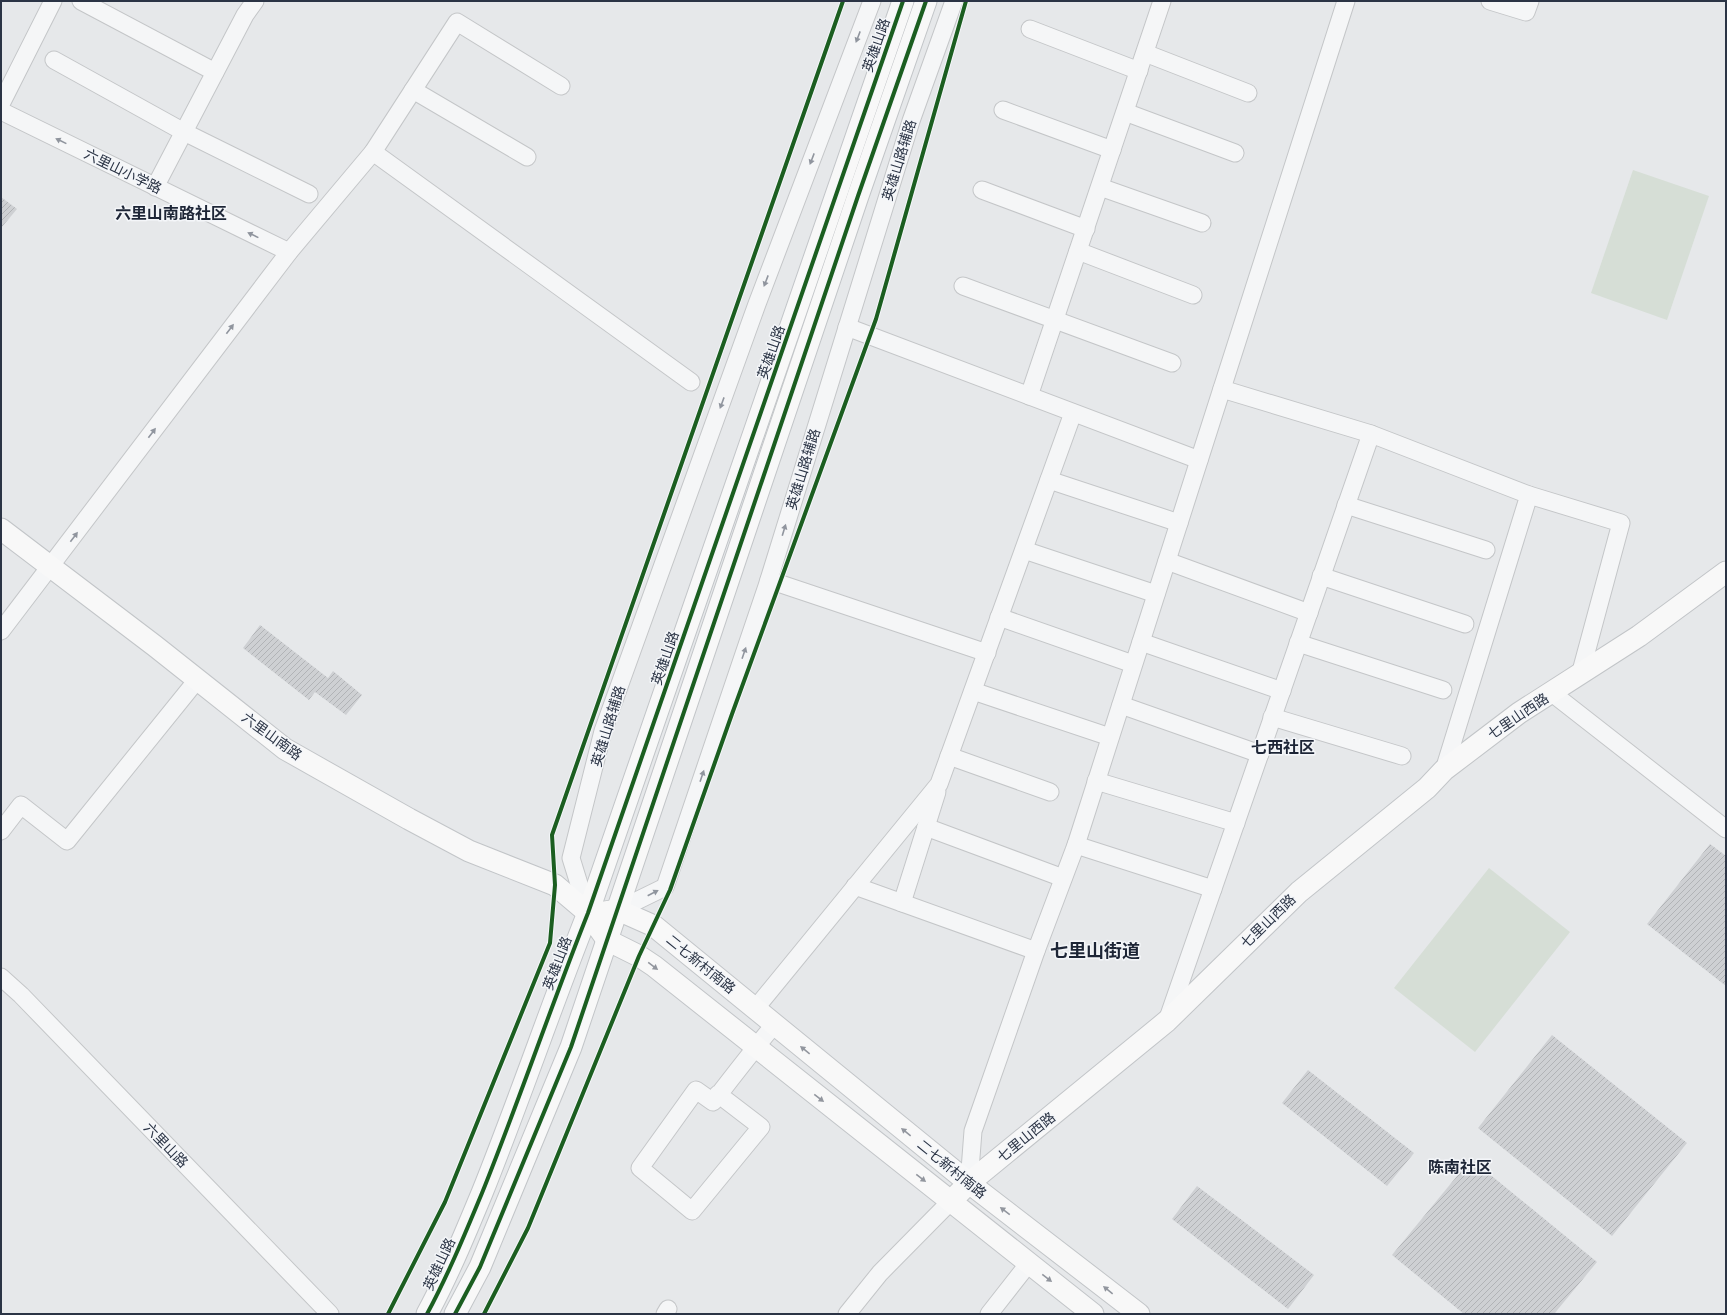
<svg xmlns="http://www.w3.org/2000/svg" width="1727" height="1315" font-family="Montserrat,'Noto Sans SC',sans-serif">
<defs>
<pattern id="building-hatch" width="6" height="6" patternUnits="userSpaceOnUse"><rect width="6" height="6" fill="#ced0d3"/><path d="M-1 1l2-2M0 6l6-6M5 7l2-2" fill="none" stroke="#b1b3b6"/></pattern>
</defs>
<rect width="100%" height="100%" fill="#e6e8ea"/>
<g fill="#d6ded6">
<polygon points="1633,170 1709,196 1667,320 1591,293"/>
<polygon points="1489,868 1570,932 1475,1052 1394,988"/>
</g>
<g fill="url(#building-hatch)">
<polygon points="1,197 17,209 1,228"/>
<polygon points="260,625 328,678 333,671 362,695 346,715 315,692 309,700 243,648"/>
<polygon points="1710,844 1726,856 1726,986 1647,924"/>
<polygon points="1552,1035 1687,1143 1612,1236 1478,1128"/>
<polygon points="1308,1070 1414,1153 1387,1186 1282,1103"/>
<polygon points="1471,1159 1597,1262 1554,1314 1464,1314 1392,1255"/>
<polygon points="1197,1186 1314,1275 1288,1309 1172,1219"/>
</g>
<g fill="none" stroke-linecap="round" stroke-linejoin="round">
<defs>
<g id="minor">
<polyline points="81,1 215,72"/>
<polyline points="1490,1 1526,12 1530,1"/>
<polyline points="1030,29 1139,71"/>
<polyline points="1145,53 1248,93"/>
<polyline points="54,60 184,132 309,194"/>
<polyline points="413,90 527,157"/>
<polyline points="1,104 53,1"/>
<polyline points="1003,110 1112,150"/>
<polyline points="1,111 289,252"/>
<polyline points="1125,112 1235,153"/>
<polyline points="373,152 457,22 561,86"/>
<polyline points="155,187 245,15 255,1"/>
<polyline points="1100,187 1202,223"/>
<polyline points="982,190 1086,229"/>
<polyline points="1078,251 1193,295"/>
<polyline points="963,286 1172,363"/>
<polyline points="847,327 1199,460"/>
<polyline points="1029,396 1162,1"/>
<polyline points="1371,434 1529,495 1444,770"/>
<polyline points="1049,480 1179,523"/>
<polyline points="1529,495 1621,523 1580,675"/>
<polyline points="1346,505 1486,550"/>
<polyline points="1024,550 1156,594"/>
<polyline points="1167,561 1309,613"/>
<polyline points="1321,576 1465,624"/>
<polyline points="769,580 987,653"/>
<polyline points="999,617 1133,664"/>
<polyline points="1,631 289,252 373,152 691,382"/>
<polyline points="1141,642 1282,691"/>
<polyline points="1298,643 1443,690"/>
<polyline points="973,691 1110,737"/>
<polyline points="1552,693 1726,829"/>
<polyline points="1121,705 1260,754"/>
<polyline points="1272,717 1402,756"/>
<polyline points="949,756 1050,792"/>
<polyline points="1096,781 1236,823"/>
<polyline points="926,827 1063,878"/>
<polyline points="1,831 21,805 67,841 197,680"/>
<polyline points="1076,845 1213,889"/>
<polyline points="855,886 1036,951"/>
<polyline points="902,903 937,792"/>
<polyline points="618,910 665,887 767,586 911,121 954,1"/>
<polyline points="588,913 571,858 603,731 757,304 872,1"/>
<polyline points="1,977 21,995 330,1314"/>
<polyline points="755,1009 939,784 1073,413"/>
<polyline points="1167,1021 1371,434 1222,389"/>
<path d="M718 1094 761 1127 692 1211 640 1168 696 1090 713 1102C733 1076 753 1050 774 1025"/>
<polyline points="969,1183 973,1131 1036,951 1076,845 1346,1"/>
<polyline points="665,1314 668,1309"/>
<polyline points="847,1314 880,1273 951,1201"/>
<polyline points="989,1314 1029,1263"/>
</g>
<g id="major">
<polyline points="1,529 155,646 285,749 409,819 469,851 555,885 588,913 607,940 639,956 654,966 1093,1314"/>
<polyline points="605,912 618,910 654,926 969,1183 1139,1314"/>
<polyline points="951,1201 969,1183 1167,1021 1299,892 1427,788 1444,770 1519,713 1639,636 1726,572"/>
<path d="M427 1314C448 1275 465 1234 482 1193 519 1101 551 1006 588 913L903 1"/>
<polyline points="455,1314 480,1267 571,1047 858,196 926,1"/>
</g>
</defs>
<use href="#minor" stroke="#c4c6c8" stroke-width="19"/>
<use href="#major" stroke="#c2c5c8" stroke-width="23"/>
<use href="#minor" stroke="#f5f6f7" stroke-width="17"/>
<use href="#major" stroke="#f8f8f8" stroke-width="21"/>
<defs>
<g id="cycleway">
<polyline points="388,1314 445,1202 550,943 555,885 552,835 843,1"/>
<path d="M427 1314C448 1275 465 1234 482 1193 519 1101 551 1006 588 913L903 1"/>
<polyline points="455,1314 480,1267 571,1047 858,196 926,1"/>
<polyline points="484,1314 528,1228 639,956 670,890 732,714 876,319 966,1"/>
</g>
</defs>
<use href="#cycleway" stroke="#f4f6f9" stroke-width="6"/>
<use href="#cycleway" stroke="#1b5e20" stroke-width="4"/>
</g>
<defs><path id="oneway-solid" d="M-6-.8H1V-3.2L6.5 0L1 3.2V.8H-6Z"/></defs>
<g fill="#90959e">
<use href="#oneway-solid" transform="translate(858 37) rotate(111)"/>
<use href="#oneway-solid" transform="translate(61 141) rotate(-154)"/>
<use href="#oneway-solid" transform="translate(812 159) rotate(111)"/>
<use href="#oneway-solid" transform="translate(253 235) rotate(-154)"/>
<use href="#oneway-solid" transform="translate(766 281) rotate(111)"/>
<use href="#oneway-solid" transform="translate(230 329) rotate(-53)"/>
<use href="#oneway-solid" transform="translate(722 403) rotate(110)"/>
<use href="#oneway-solid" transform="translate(152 433) rotate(-53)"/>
<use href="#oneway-solid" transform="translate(784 530) rotate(-73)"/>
<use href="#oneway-solid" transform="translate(74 537) rotate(-53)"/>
<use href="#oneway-solid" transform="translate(744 653) rotate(-71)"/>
<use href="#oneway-solid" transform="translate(702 776) rotate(-71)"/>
<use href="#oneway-solid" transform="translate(653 893) rotate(-27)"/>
</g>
<g fill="#92969e">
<use href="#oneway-solid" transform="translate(653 966) rotate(37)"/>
<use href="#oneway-solid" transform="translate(805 1050) rotate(-141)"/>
<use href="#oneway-solid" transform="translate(819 1098) rotate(38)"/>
<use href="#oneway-solid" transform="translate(906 1132) rotate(-141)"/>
<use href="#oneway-solid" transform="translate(921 1178) rotate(38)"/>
<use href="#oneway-solid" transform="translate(1005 1211) rotate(-143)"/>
<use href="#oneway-solid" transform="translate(1047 1278) rotate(38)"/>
<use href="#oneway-solid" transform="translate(1108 1290) rotate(-141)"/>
</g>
<g text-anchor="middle" stroke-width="3" stroke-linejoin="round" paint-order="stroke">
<g font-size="14" fill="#2b3445" stroke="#f4f6f9">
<text transform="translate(876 45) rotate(-71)" y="5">英雄山路</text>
<text transform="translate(899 160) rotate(-73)" y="5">英雄山路辅路</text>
<text transform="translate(123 171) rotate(26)" y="5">六里山小学路</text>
<text transform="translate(771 352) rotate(-71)" y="5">英雄山路</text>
<text transform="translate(803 469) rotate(-73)" y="5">英雄山路辅路</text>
<text transform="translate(665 658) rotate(-71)" y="5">英雄山路</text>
<text transform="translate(1518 716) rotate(-34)" y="5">七里山西路</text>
<text transform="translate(608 726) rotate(-73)" y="5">英雄山路辅路</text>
<text transform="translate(272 736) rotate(36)" y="5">六里山南路</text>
<text transform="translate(1268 921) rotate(-44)" y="5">七里山西路</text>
<text transform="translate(557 963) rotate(-69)" y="5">英雄山路</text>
<text transform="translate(701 964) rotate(39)" y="5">二七新村南路</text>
<text transform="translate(1026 1137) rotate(-39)" y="5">七里山西路</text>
<text transform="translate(166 1145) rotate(46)" y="5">六里山路</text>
<text transform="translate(952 1169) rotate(39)" y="5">二七新村南路</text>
<text transform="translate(439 1264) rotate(-65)" y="5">英雄山路</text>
</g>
<g font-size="16" font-weight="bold" fill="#1d2536" stroke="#f4f6f9">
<text x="171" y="219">六里山南路社区</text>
<text x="1283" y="753">七西社区</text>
<text x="1460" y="1173">陈南社区</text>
</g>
<g font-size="18" font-weight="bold" fill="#1d2536" stroke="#f4f6f9">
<text x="1095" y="957">七里山街道</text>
</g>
</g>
<rect width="1727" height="1315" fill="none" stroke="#2b3445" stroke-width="4"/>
</svg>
